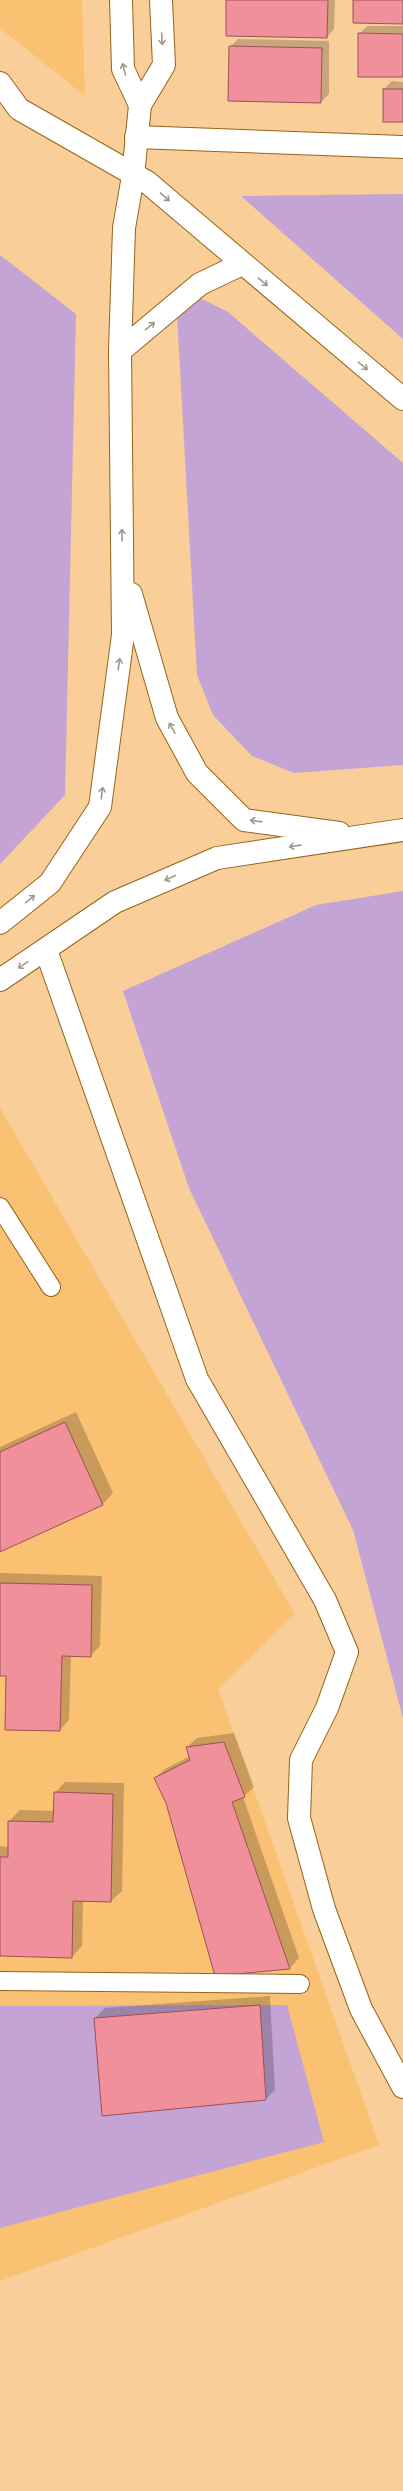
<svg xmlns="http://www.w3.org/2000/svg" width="403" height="2491" font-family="'Titillium Web',sans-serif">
<rect width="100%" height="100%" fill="#f9ce98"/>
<g fill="#fac173">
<polygon points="0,0 82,0 85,96 0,28"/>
<polygon points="0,1108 295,1614 218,1689 379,2145 0,2281"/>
</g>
<g fill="#c3a4d5">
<polygon points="403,194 403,339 241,196"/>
<polygon points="0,255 76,314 65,795 0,864"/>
<polygon points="198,297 228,312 403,463 403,765 294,773 252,756 213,715 197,675 177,314"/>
<polygon points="403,891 403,1718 353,1530 189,1188 123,991 316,905"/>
<polygon points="287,2005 324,2142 0,2228 0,2006"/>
</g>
<g fill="#0003">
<polygon points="227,0 335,0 334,29 327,37"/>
<polygon points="367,26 403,26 403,76 359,34"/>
<polygon points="238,39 329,41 329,94 321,102 230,47"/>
<polygon points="392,81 403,82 403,121 384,89"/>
<polygon points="76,1412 113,1493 103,1504 0,1551 0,1447"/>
<polygon points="0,1573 102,1576 100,1646 90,1656 71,1655 69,1720 60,1730 7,1675 0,1675"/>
<polygon points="234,1733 254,1787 243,1797 299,1958 290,1968 216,1975 167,1803 155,1778 165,1769 190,1756 187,1747 197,1738"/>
<polygon points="65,1782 124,1783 122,1891 111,1901 83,1901 82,1946 72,1957 0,1955 0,1846 9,1847 9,1821 20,1810 54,1811 55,1793"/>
<polygon points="270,1996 275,2090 266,2099 95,2018 105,2008"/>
</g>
<g fill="#f0909a" stroke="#9f4f59">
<polygon points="226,0 328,0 327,38 226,36"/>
<polygon points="353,0 403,0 403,24 353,23"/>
<polygon points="358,33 403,34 403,77 358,77"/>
<polygon points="229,46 322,48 321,103 228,101"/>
<rect x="383" y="89" width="20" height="33"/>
<polygon points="65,1422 103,1505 0,1552 0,1452"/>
<polygon points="0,1583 92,1585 91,1657 62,1656 60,1731 5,1730 6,1676 0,1676"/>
<polygon points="224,1742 245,1797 232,1802 290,1969 215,1976 166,1803 154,1778 190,1760 186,1747"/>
<polygon points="54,1792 113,1794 111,1902 73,1901 72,1958 0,1956 0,1857 8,1857 8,1821 53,1822"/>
<polygon points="260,2005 266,2100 102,2116 94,2018"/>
</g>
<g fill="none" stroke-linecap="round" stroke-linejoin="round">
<defs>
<g id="lane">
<polyline points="0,1207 51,1287"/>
<polyline points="0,1981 300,1984"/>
</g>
<g id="street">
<polyline points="136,137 403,147"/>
<polyline points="46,950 197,1379 325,1600 347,1652 327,1708 301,1760 299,1818 324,1909 361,2009 403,2087"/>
</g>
<g id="secondary">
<polyline points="121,0 123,69 140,105"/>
<polyline points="0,83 19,109 147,182 403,399"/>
<polyline points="120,351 200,284 242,264"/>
<polyline points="131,594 167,718 197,773 244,820 339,833"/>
<polyline points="0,923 50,883 100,807 123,635 120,351 124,228 133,176 140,105 164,65 161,0"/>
<polyline points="0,980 115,902 217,858 403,830"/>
</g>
</defs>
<use href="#lane" stroke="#946518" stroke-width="20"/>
<use href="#street" stroke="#946518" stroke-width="24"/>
<use href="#secondary" stroke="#946518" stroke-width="24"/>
<use href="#lane" stroke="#fff" stroke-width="18"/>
<use href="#street" stroke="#fff" stroke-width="22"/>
<use href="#secondary" stroke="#fff" stroke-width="22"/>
</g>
<defs><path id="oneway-shaft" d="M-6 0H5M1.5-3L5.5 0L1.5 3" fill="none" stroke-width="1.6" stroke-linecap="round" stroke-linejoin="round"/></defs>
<g stroke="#a1998c">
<use href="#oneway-shaft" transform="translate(162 39) rotate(87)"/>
<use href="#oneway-shaft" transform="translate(124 69) rotate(-104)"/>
<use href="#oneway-shaft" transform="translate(165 197) rotate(41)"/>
<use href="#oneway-shaft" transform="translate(263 282) rotate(40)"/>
<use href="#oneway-shaft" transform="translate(150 326) rotate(-40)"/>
<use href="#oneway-shaft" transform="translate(363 366) rotate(40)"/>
<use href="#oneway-shaft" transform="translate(122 535) rotate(-91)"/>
<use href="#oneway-shaft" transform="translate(119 664) rotate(-82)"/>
<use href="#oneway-shaft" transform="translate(172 728) rotate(-119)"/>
<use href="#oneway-shaft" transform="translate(102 793) rotate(-82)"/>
<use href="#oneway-shaft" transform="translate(256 821) rotate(-172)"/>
<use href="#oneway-shaft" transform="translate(295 846) rotate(172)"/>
<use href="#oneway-shaft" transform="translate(170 878) rotate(156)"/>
<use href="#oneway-shaft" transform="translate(30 899) rotate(-39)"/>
<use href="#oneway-shaft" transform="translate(23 965) rotate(146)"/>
</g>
</svg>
